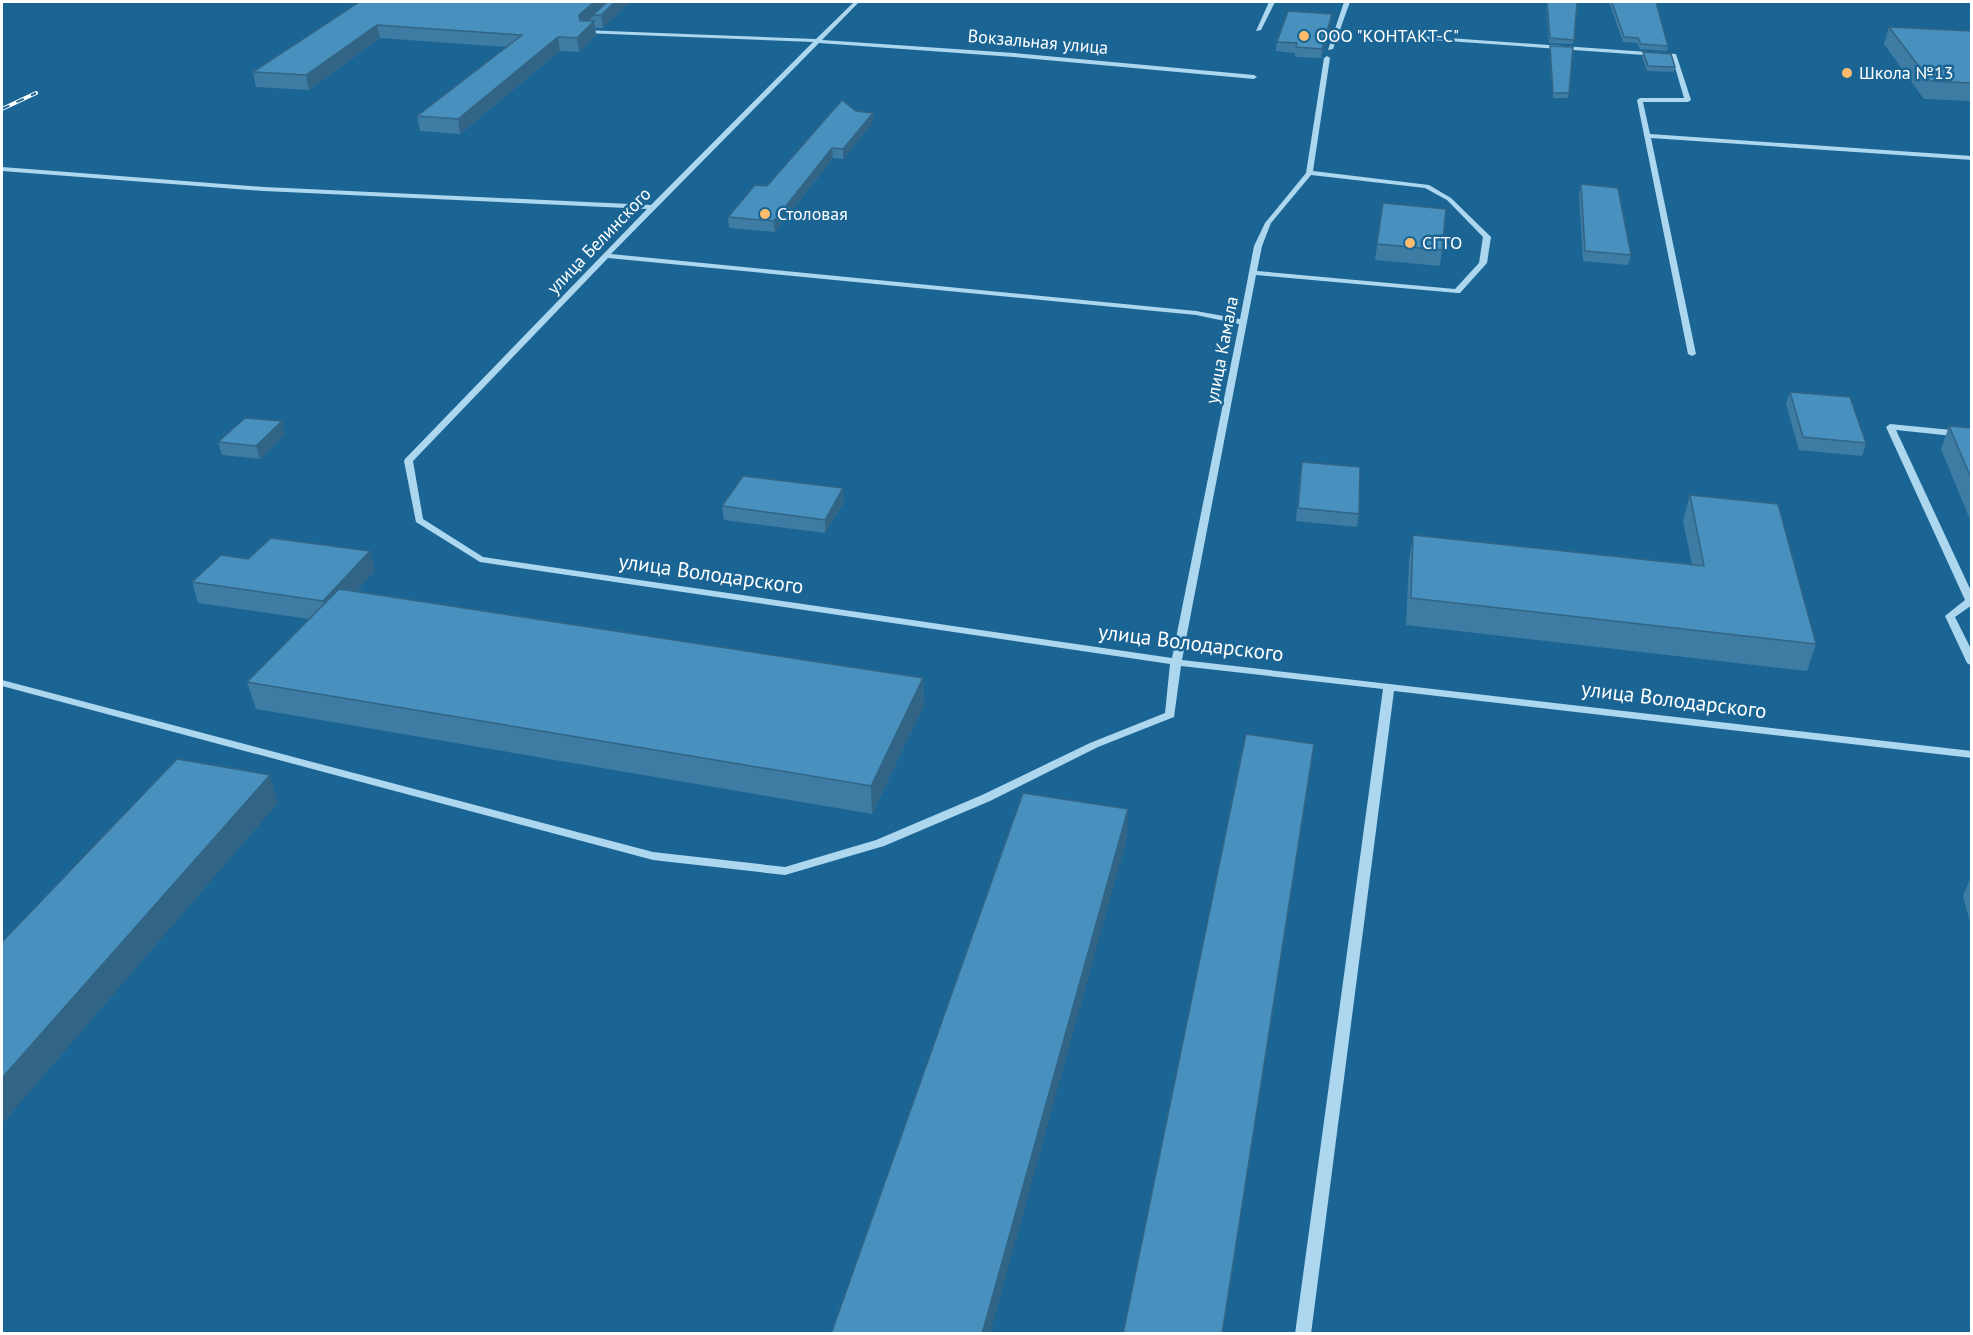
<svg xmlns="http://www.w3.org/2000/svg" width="1973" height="1335" font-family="'PT Sans',sans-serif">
<rect width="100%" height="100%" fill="#1b6595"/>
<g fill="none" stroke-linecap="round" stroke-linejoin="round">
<g fill="#add6ef" fill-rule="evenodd">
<path d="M854 2H859L822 40 1014 53 1254 75 1257 77 1254 79 1014 57 819 43 611 254 1196 311 1240 319 1254 246 1265 223 1306 173 1324 58 1327 56 1330 58 1313 171 1429 185 1451 198 1491 237 1487 263 1460 293H1457L1256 275 1182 660 1972 751V758L1394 691 1311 1334H1295L1383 689 1181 666 1174 717 1098 747 990 801 884 846 785 875 653 860 2 686V680L653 852 785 867 876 840 982 795 1090 743 1165 713 1170 664 480 562 416 522 404 461 405 459 647 209 264 191 2 171V167L264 187 651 205 813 42 584 33 582 30 816 39ZM1311 175 1425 188 1447 200 1483 237 1479 263 1455 289 1257 271 1262 246 1271 223ZM608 258 1196 315 1239 324 1172 658 483 557 423 519 413 461Z"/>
<polygon points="1269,2 1275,2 1261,30 1256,31"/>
<polygon points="1344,2 1350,2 1333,49 1328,50"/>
<polygon points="1421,36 1676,54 1691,100 1688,102 1643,102 1650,134 1972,156 1972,160 1651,138 1696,354 1692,356 1688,354 1637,100 1640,98 1684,98 1672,57 1419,39 1419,37"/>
<polygon points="1890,424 1972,432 1972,438 1896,430 1972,593 1972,605 1955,617 1972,651 1972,666 1967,663 1945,616 1965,600 1886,427"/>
</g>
<defs>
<polyline id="rail" points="2,109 36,93"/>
</defs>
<use href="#rail" stroke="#fff" stroke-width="4"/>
<use href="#rail" stroke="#1b6595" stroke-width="2" stroke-dasharray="8" stroke-linecap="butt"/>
</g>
<g fill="#3e7ca3">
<polygon points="359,2 630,2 603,28 595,28 596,35 579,52 560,51 460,134 420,131 417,116 506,47 380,38 309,90 256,87 253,72"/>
<polygon points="1546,2 1577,2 1573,44 1549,43"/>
<polygon points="1609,2 1656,2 1668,46 1667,51 1640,49 1637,43 1623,42"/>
<polygon points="1332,14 1331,23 1321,58 1295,57 1295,53 1276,51 1277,42"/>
<polygon points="1889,27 1971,31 1971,101 1924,99 1884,44"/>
<polygon points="1550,46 1569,93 1568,98 1553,98 1550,51"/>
<polygon points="1643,52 1675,67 1674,72 1647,71 1642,57"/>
<polygon points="856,111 873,113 873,123 843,159 833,158 775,232 729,228 728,217"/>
<polygon points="1581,184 1631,255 1628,265 1583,261 1579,194"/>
<polygon points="1383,203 1442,250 1440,266 1375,260"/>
<polygon points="1790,392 1866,443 1862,456 1799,450 1786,404"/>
<polygon points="1949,426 1971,428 1971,522 1941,449"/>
<polygon points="285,434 260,459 222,455 218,442"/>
<polygon points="1300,475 1359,514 1357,527 1296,521"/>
<polygon points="843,488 844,502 825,533 724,520 722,506"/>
<polygon points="1690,495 1816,644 1807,671 1406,625 1409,561 1413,535 1692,564 1683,521"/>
<polygon points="375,571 356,591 923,678 924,705 872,814 256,709 247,682 309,619 198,603 192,582"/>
<polygon points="1971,876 1971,926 1963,896"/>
</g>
<g fill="#326585">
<polygon points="594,2 611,2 593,15 593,17 581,28 579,15"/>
<polygon points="615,2 630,2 603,28 601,15"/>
<polygon points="1332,14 1331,23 1321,58 1322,49"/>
<polygon points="594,21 596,35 579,52 577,38"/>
<polygon points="377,25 380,38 309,90 306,75"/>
<polygon points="558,37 560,51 460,134 458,119"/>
<polygon points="873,113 873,123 843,159 843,149"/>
<polygon points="832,148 833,158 775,232 774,221"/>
<polygon points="282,421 285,434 260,459 256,446"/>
<polygon points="843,488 844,502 825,533 825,520"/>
<polygon points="370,551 375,571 328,621 323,601"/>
<polygon points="923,678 924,705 872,814 871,786"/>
<polygon points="270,775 278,803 2,1124 2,1078"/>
<polygon points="1128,809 1127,838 990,1334 982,1334"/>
</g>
<g fill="#4890be" stroke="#326585" stroke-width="1.5">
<polygon points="359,2 594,2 579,15 580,21 594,21 577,38 558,37 458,119 417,116 522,35 377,25 306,75 253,72"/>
<polygon points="607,2 615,2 601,15 593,15"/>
<polygon points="1547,2 1577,2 1574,40 1550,38"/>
<polygon points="1612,2 1656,2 1668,46 1641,44 1638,38 1624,37"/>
<polygon points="1288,11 1332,14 1322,49 1296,47 1297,43 1277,42"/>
<polygon points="1889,27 1971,31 1971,83 1930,81"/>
<polygon points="1550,46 1573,47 1569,93 1553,93"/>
<polygon points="1643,52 1671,54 1675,67 1648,66"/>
<polygon points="842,100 856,111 873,113 843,149 832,148 774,221 728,217 755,185 767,186"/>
<polygon points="1581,184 1618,188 1631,255 1585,251"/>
<polygon points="1383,203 1446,209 1442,250 1377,244"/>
<polygon points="1790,392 1850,397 1866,443 1803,437"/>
<polygon points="245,418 282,421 256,446 218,442"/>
<polygon points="1949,426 1971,428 1971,478"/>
<polygon points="1302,462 1360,467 1359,514 1298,508"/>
<polygon points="743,476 843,488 825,520 722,506"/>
<polygon points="1690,495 1778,504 1816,644 1411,598 1413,535 1704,566"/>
<polygon points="271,538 370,551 323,601 192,582 221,555 248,559"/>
<polygon points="339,589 923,678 871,786 247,682"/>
<polygon points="1246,734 1314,744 1222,1334 1123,1334"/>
<polygon points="177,759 270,775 2,1078 2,942"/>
<polygon points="1023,793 1128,809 982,1334 831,1334"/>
</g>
<g fill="#ffbc6c" stroke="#1b6595" stroke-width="2">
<circle cx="1304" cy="36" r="6"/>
<circle cx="1847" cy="73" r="6"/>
<circle cx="765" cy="214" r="6"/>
<circle cx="1410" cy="243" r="6"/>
</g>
<g text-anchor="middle" stroke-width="5" stroke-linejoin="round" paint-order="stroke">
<g font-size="18" fill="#fff" stroke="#1b6595" text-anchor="start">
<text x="1316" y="42">ООО "КОНТАКТ-С"</text>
<text x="1859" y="79">Школа №13</text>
<text x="777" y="220">Столовая</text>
<text x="1422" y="249">СГТО</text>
</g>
<g font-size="18" fill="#fff" stroke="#1b6595">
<text transform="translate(1038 42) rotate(5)" y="6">Вокзальная улица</text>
<text transform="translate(599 241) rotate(-46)" y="6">улица Белинского</text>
<text transform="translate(1222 350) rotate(-79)" y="6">улица Камала</text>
</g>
<g font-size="21" fill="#fff" stroke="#1b6595">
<text transform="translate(711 574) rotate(8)" y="7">улица Володарского</text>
<text transform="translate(1191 643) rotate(7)" y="7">улица Володарского</text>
<text transform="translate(1674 700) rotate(7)" y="7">улица Володарского</text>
</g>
</g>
<rect width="1973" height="1335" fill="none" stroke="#ffffff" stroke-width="6"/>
</svg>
